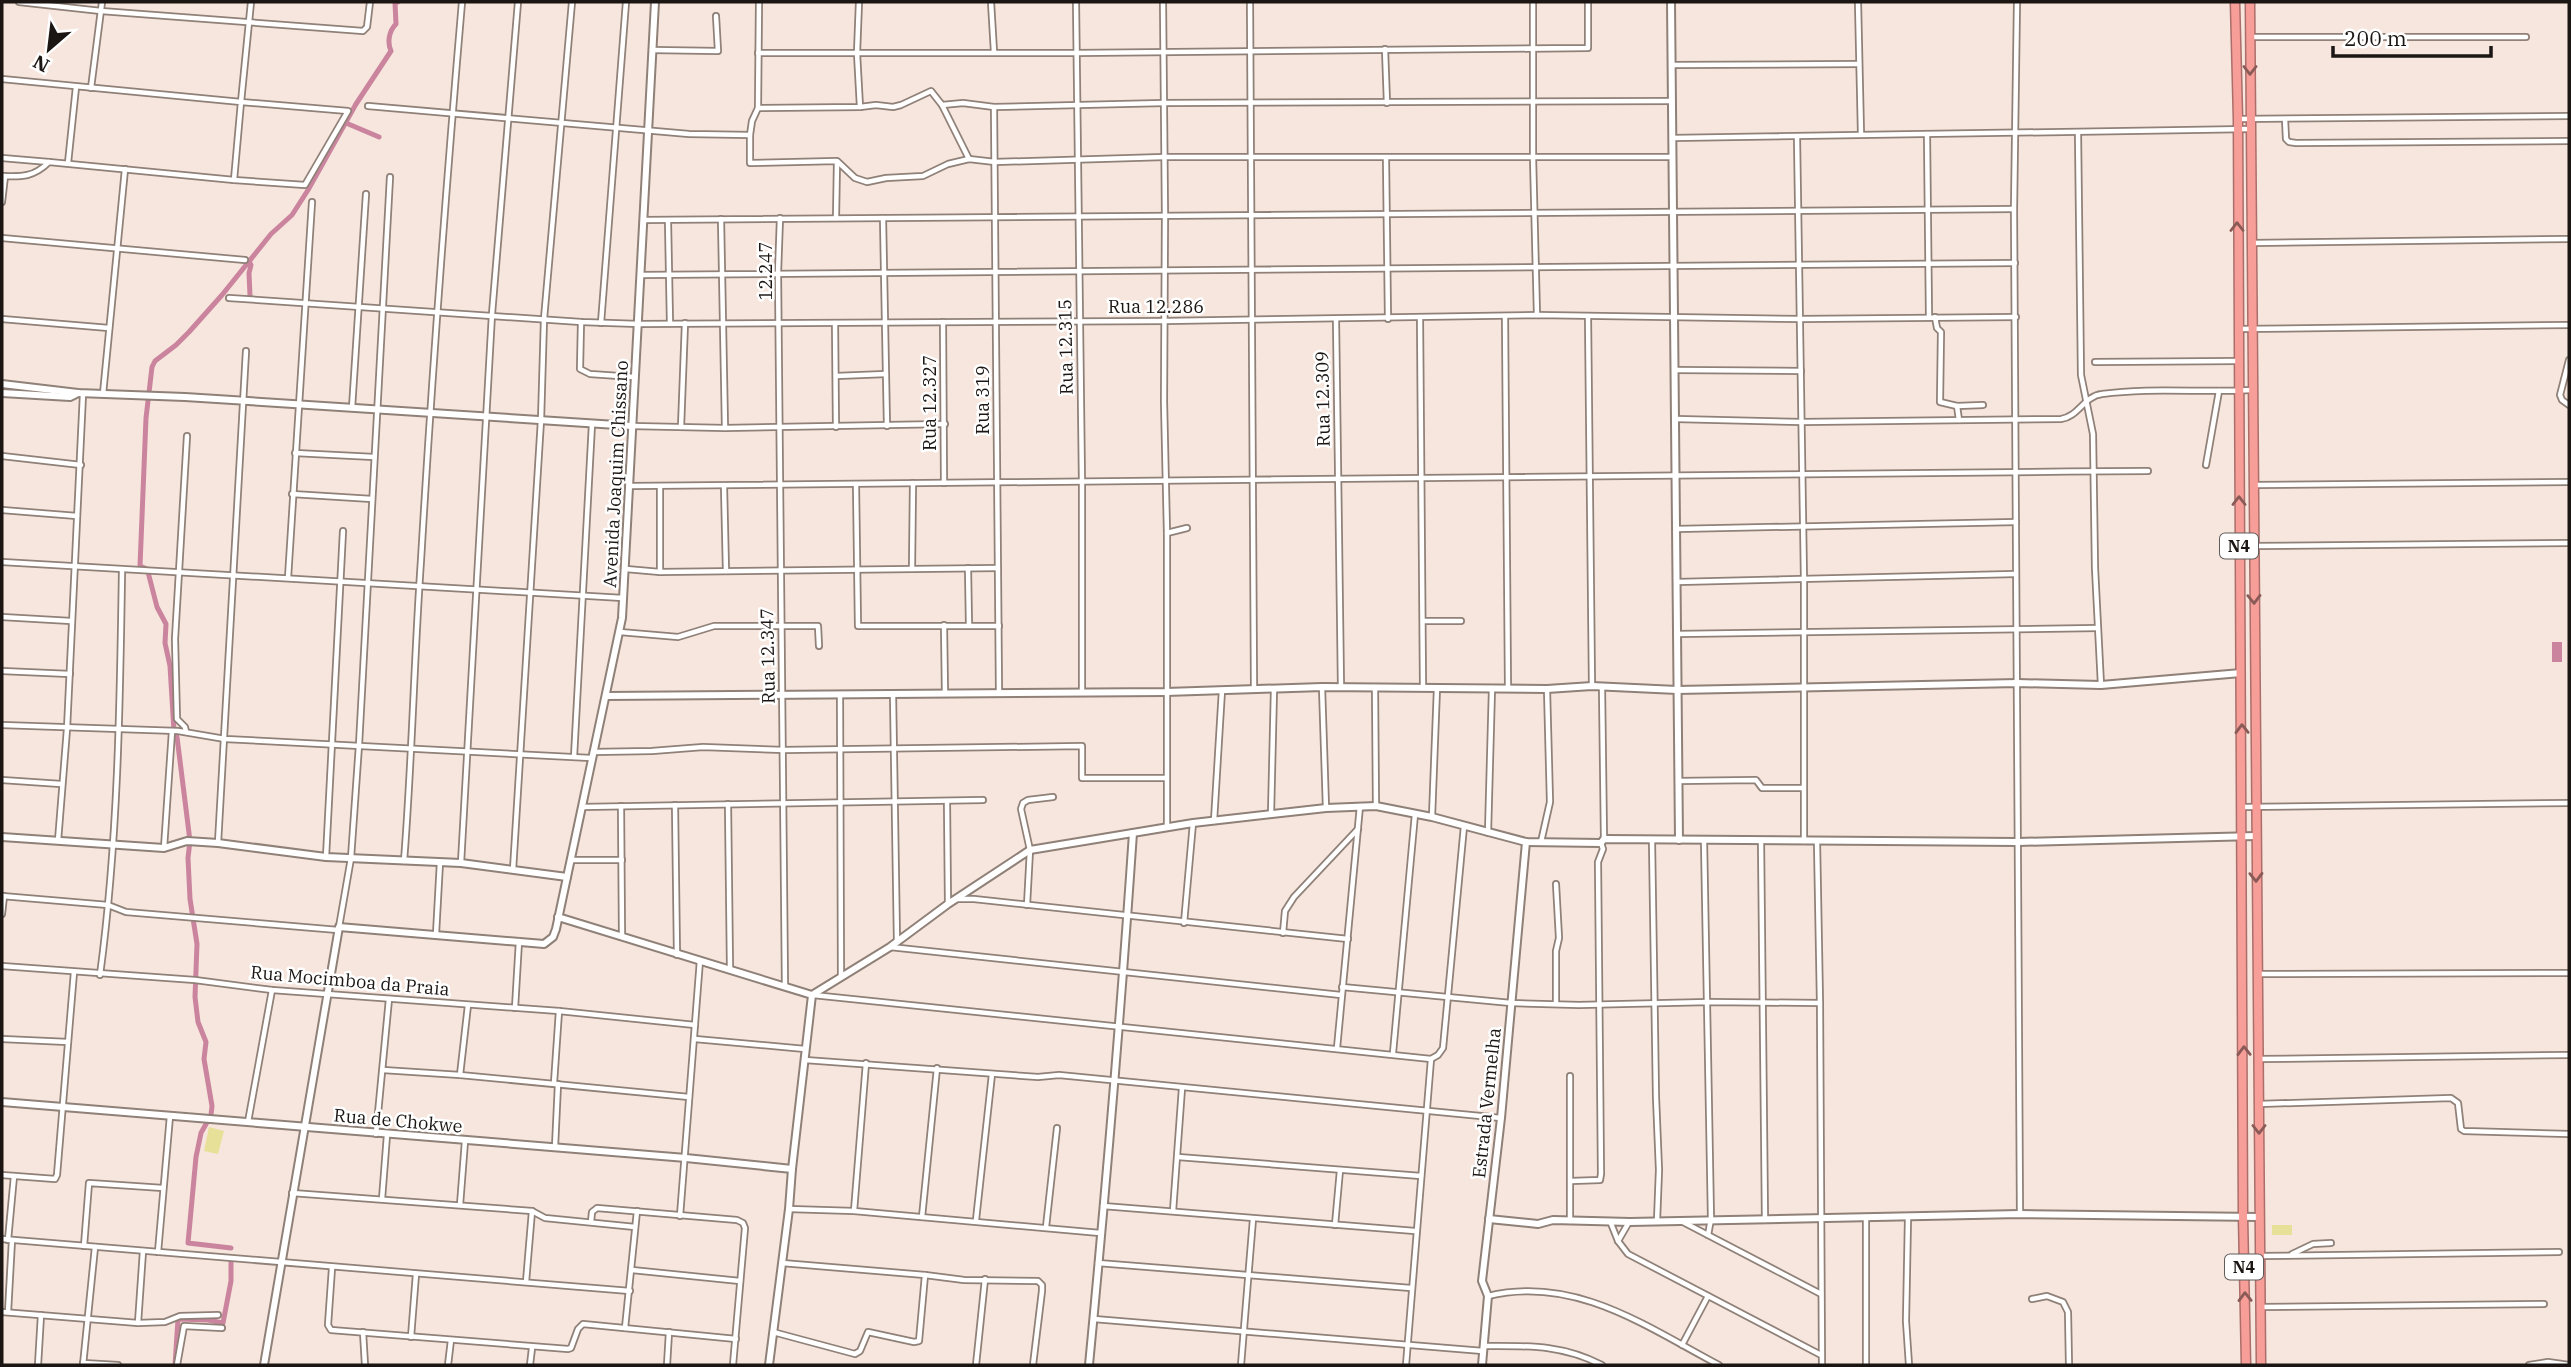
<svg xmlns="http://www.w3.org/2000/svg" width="2571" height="1367" font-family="'IBM Plex Serif',serif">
<rect width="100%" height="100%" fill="#f6e6dd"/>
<g fill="#e6e099">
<polygon points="209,1127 224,1131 218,1154 204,1151"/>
<rect x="2272" y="1225" width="20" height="10"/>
</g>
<rect fill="#cb849e" x="2552" y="642" width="10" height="20"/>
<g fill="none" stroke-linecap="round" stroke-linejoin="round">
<g stroke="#cb849e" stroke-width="5">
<polyline points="346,123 379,137"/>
<polyline points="249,261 251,265 249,273 250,296"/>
<path d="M147 569 140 566 146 418 152 367 155 361 176 345 189 332 222 295 271 234 292 215 308 190 356 104 391 51C387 42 389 31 396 24L395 3 398 2"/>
<polyline points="148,572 157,607 166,624 165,643 170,666 174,731 177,737 190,841 188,858 190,899 197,944 195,997 198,1022 206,1042 204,1059 212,1106 211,1115 201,1133 196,1157 188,1243 231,1248"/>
<polyline points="175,1365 178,1319 208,1320 223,1323 231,1281 231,1259"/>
</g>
<defs>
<g id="street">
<polyline points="19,2 101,11 363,31 367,27 370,2"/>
<polyline points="859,2 857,53 860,107"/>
<polyline points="991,2 994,52"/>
<polyline points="1076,2 1082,483 1082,691"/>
<polyline points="1163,2 1165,216 1164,401 1167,533 1167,827"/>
<polyline points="1250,2 1254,688"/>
<polyline points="1533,2 1533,157 1537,315"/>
<polyline points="1858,2 1861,134"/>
<polyline points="2017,2 2014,209 2020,1214"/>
<polyline points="2251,37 2526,37"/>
<polyline points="1385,49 1387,103"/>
<polyline points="652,50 718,51 716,16"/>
<polyline points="758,53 1076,53 1588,48 1588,2"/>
<polyline points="1672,65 1859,64"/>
<path d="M2 79 241 102 234 180 49 162C34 177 22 177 2 176"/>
<polyline points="91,88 102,2"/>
<polyline points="942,105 969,159"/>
<polyline points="368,106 689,134 750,135 752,121 758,108 759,2"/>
<polyline points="994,107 999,693"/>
<polyline points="758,108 860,107 876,105 893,107 901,105 931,91 942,105 963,103 994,107 1164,103 1672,101"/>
<polyline points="2239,119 2569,116"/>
<polyline points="2285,119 2286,139 2289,142 2296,143 2569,141"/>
<polyline points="2078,133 2081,375 2093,434 2095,568 2101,685"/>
<polyline points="1927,134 1929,317"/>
<polyline points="750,135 750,163 837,161 855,178 867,182 886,178 923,176 948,164 969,159 995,162 1164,157 1671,157"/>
<polyline points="1797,137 1804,580 1804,841"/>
<polyline points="1672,138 2250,129"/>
<polyline points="2,158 49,162"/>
<polyline points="1386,158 1388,319"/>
<polyline points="68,163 76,87"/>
<polyline points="234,180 305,185 348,111 241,102 251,2"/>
<polyline points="2,202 5,176"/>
<polyline points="780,218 778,273 785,987"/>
<polyline points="836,218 837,162"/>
<polyline points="883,218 887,426"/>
<polyline points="721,219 725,428"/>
<polyline points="644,220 2014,209"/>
<polyline points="668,221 670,323"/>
<polyline points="2,238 245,260"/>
<polyline points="2252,243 2569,239"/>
<polyline points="641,275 2015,263"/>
<polyline points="229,298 581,322 639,324 1165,321 1537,315 1801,319 2016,317"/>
<polyline points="1505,316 1508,688"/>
<polyline points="1588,316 1592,686"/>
<polyline points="1935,317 1937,328 1941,332 1940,402 1957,406 1959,420"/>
<polyline points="1420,318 1423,687"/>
<polyline points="2,319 109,328"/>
<polyline points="1336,319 1341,687"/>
<polyline points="581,322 580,369 590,374 634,377"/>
<polyline points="943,322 944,483"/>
<polyline points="601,323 626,2"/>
<polyline points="835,323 836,427"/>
<polyline points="2239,329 2569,325"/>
<polyline points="2569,360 2560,395 2562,400 2569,405"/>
<polyline points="2095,362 2238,361"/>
<polyline points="1676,370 1801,371"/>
<polyline points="836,376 886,374"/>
<polyline points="103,394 125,169"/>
<polyline points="1957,406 1983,405"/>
<polyline points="352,408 366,194"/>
<path d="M1676 419 1802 422 2061 419C2078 417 2084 396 2102 394 2151 387 2203 393 2253 390"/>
<polyline points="632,426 725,428 945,424"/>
<polyline points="681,427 685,323"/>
<polyline points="295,453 374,457"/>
<polyline points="2,456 81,465"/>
<polyline points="2206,465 2219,391"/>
<polyline points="856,484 858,626 999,626"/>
<polyline points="2255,485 2569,482"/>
<path d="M631 486C1136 485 1642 474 2148 471"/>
<polyline points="724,486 726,571"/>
<polyline points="292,494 372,499"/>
<polyline points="2,510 77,516"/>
<polyline points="1676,529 2016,522"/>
<polyline points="1167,533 1187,528"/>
<polyline points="2254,546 2569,543"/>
<polyline points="2,562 623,598"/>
<polyline points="968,568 969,625"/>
<polyline points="626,569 660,572 998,568"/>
<polyline points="912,569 913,483"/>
<polyline points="660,572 660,486"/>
<polyline points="288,578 312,202"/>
<polyline points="1677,582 2015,574"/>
<polyline points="2,617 71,621"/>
<polyline points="1423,621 1461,621"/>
<polyline points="944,625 945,693"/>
<polyline points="620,632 678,637 714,626 818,626 819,646"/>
<polyline points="1677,634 2098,628"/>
<polyline points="2,671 70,674"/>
<polyline points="1322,687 1326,808"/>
<polyline points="1375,687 1376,806"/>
<polyline points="1602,687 1604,839"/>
<polyline points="840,694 841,977"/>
<polyline points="893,694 897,941"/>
<polyline points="2,725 178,731 225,739 591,758"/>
<polyline points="186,732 185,727 177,719 175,639 187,436"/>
<polyline points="593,752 652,751 703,747 784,750 1082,746 1082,778 1166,778"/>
<polyline points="574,757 592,424"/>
<polyline points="2,780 61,784"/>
<polyline points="1678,781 1756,780 1762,788 1803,788"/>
<polyline points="947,802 948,904"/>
<polyline points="728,804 730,968"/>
<polyline points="675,805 677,955"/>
<polyline points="621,806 622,936"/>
<polyline points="582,807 983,800"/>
<polyline points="2243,807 2569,803"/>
<polyline points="1271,814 1274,689"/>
<polyline points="1432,817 1437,688"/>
<polyline points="1214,821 1222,690"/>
<polyline points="1488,833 1492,688"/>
<polyline points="1704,840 1711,1219 1708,1235"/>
<polyline points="1761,840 1765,1220"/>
<polyline points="58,841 67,729 83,394"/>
<polyline points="1652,841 1656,1097 1659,1170 1657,1221"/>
<polyline points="1817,841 1820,1003 1822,1365"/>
<polyline points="1541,842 1550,802 1547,689"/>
<polyline points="218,843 246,351"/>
<polyline points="164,848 172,731"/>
<polyline points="326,857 343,531"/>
<polyline points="571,860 622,860"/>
<path d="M404 861C412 761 414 661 421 560 432 374 446 188 462 2"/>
<polyline points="461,863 492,314 518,2"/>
<polyline points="513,870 541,420 544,319 572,2"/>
<polyline points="1556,884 1559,938 1556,951 1556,1004"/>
<polyline points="2,896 108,905 126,912 338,930"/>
<polyline points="956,899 974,899 1348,939"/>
<polyline points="1027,905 1030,850 1021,809 1023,803 1028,800 1053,797"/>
<polyline points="2,914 4,896"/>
<polyline points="1184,923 1193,823"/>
<polyline points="339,927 351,858 359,745 390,177"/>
<polyline points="1283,933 1285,911 1294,897 1358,829"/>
<polyline points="436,934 440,862"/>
<polyline points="890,947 1341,995"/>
<polyline points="2,966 195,980 272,990 559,1011 695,1025"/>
<polyline points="2259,974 2569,973"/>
<path d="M100 975C118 841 120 706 122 571"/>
<polyline points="1342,987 1511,1003 1579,1005 1709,1002 1820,1003"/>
<polyline points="813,995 1431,1059 1438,1055 1443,1048 1464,826"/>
<polyline points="515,1008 519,941"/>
<polyline points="2,1039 68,1042"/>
<polyline points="695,1039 805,1049"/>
<polyline points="1337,1048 1360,806"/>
<polyline points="1393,1053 1415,814"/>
<polyline points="2259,1059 2569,1055"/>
<polyline points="805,1060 1038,1077 1059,1075 1501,1118"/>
<polyline points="383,1070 460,1075 689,1097"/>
<polyline points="460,1075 468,1005"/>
<polyline points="554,1083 559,1011"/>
<polyline points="2259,1104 2451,1098 2458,1103 2461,1129 2464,1131 2569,1134"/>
<polyline points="248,1122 272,990"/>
<polyline points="376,1134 389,999"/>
<polyline points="555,1147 558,1084"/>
<polyline points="1178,1157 1421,1176"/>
<polyline points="2,1175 55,1179 57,1175 74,972"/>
<polyline points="1571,1181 1600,1180 1601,1174 1598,862 1603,849 1601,843"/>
<polyline points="292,1193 532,1211 545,1218 635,1227"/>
<polyline points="382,1199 387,1135"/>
<polyline points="460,1205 465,1141"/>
<polyline points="1103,1206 1415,1231"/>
<polyline points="789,1209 854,1211 1100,1233"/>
<polyline points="854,1211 866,1063"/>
<polyline points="1173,1211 1182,1088"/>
<polyline points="680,1216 700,960"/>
<polyline points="922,1217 937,1068"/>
<polyline points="1866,1217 1866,1365"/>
<polyline points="1908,1218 1906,1321 1909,1365"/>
<polyline points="976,1220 992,1074"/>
<polyline points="1570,1221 1570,1076"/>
<polyline points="1610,1221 1618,1241 1628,1254 1821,1355"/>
<polyline points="591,1222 592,1212 597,1208 737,1220 743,1223 745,1228 733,1365"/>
<polyline points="1683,1222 1821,1294"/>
<polyline points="1335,1225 1340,1170"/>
<polyline points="1046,1227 1057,1128"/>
<polyline points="2,1239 630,1291"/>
<polyline points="8,1240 14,1176"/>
<polyline points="1618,1241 1629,1222"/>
<polyline points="84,1246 89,1183 163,1188"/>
<polyline points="158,1252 170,1116"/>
<polyline points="2292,1254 2313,1244 2331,1243"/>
<polyline points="2260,1256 2559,1252"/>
<polyline points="1098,1263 1411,1288"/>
<polyline points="332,1268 328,1325 331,1330 568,1349 571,1348 578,1329 583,1324 736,1339"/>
<polyline points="632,1270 740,1281"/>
<polyline points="925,1275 964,1280 1038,1281 1042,1285 1042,1291 1033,1365"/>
<polyline points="526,1282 532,1211"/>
<path d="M1488 1296C1575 1275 1647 1327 1719 1365"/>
<polyline points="2032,1299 2047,1296 2063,1302 2068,1312 2069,1365"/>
<polyline points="2262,1307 2544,1304"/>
<polyline points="2,1312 138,1323 165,1322 180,1316 218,1315"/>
<polyline points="8,1312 12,1240"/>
<polyline points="1094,1319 1483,1351"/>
<polyline points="138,1323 143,1251"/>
<polyline points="625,1328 637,1211"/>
<polyline points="363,1332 365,1365"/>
<polyline points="773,1332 855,1354 860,1351 868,1332 914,1342 919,1341 925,1275 782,1263"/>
<polyline points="411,1337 416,1274"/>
<polyline points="1682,1345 1708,1296"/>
<path d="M1484 1346C1528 1346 1561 1344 1602 1365"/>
<polyline points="83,1363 118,1365"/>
<polyline points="38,1365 41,1315"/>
<polyline points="83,1365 95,1247"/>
<polyline points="177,1365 184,1326 222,1328"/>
<polyline points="448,1365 451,1340"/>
<polyline points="530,1365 532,1348"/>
<polyline points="667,1365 669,1332"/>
<polyline points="976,1365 985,1279"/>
<polyline points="1241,1365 1253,1219"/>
<polyline points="1406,1365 1431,1059"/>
<polyline points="2529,1365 2548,1362 2569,1365"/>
</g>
<g id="secondary">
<polyline points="1671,2 1679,840"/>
<polyline points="2,384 78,393 185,397 632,426"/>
<polyline points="2,393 70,397 78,393"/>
<polyline points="606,696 1166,692 1322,687 1547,689 1592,686 1677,690 2018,683 2101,685 2241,673"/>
<polyline points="2,837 164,848 187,841 218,843 326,857 461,863 567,877"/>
<polyline points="558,917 812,995 890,947 948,904 1030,850 1193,823 1326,808 1376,806 1432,817 1526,842 1601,843 1604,839 2018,842 2256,836"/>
<polyline points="2,1102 686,1158 792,1169"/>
<polyline points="1489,1219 1538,1224 1553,1220 1630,1222 2020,1214 2259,1217"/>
<polyline points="264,1365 339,927 544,944 553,937 556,929 622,618 655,2"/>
<polyline points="769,1365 789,1209 792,1169 812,995"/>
<path d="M1089 1365C1106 1188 1121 1010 1133 833"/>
<polyline points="1482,1365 1488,1296 1482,1281 1501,1118 1526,842"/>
</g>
<g id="highway">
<polyline points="2235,2 2238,119 2243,1216 2246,1365"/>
<polyline points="2250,2 2261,1365"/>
</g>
</defs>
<use href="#street" stroke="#8f8078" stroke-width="8"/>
<use href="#secondary" stroke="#8f8078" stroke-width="10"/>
<use href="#highway" stroke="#ab6e6a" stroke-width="11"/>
<use href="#street" stroke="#fff" stroke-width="4.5"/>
<use href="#secondary" stroke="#fff" stroke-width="6"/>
<use href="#highway" stroke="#f89e99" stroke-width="8"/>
</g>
<defs><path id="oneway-chevron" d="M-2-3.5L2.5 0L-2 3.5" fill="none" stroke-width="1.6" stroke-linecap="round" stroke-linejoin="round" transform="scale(1.75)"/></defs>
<g stroke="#8a5a56">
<use href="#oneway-chevron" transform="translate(2250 70) rotate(90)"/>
<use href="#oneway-chevron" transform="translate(2237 227) rotate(-90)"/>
<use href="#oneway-chevron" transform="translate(2239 501) rotate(-90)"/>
<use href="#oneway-chevron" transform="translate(2254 599) rotate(89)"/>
<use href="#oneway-chevron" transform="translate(2242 729) rotate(-91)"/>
<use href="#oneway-chevron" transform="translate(2256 877) rotate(89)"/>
<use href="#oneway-chevron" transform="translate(2244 1051) rotate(-91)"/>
<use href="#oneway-chevron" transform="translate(2259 1129) rotate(90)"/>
<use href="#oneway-chevron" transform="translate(2245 1297) rotate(-91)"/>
</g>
<g text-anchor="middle" stroke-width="5" stroke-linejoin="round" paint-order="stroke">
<g fill="#fff" stroke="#5f5c5a" stroke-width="2">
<rect x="2220" y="533.5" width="38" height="25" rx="5"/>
<rect x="2225" y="1254.5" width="38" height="25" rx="5"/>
</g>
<g font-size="16" font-weight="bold" fill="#1b1613">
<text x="2239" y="552">N4</text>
<text x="2244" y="1273">N4</text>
</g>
<g font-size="18" fill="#1b1613" stroke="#fff">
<text transform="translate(766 271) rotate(-90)" y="6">12.247</text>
<text x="1156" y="313">Rua 12.286</text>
<text transform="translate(1066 347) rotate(-91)" y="6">Rua 12.315</text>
<text transform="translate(1323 399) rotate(-91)" y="6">Rua 12.309</text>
<text transform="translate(983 400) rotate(-90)" y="6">Rua 319</text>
<text transform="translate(930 403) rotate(-90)" y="6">Rua 12.327</text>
<text transform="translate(616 474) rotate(-87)" y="6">Avenida Joaquim Chissano</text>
<text transform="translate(768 656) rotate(-91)" y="6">Rua 12.347</text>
<text transform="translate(350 981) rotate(5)" y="6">Rua Mocimboa da Praia</text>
<text transform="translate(1487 1103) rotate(-84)" y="6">Estrada Vermelha</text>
<text transform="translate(398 1121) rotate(5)" y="6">Rua de Chokwe</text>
</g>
</g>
<rect width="2571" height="1367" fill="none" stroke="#1b1613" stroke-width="7"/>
<g transform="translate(49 49) rotate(208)" stroke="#ffffff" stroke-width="5" paint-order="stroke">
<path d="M0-5L12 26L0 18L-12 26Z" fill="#1b1613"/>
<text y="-10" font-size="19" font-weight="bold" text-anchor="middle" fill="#1b1613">N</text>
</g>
<path d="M2333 46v10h158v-10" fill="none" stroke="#1b1613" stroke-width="3.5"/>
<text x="2344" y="46" font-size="21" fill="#1b1613" stroke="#ffffff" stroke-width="5" paint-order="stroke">200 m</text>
</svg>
